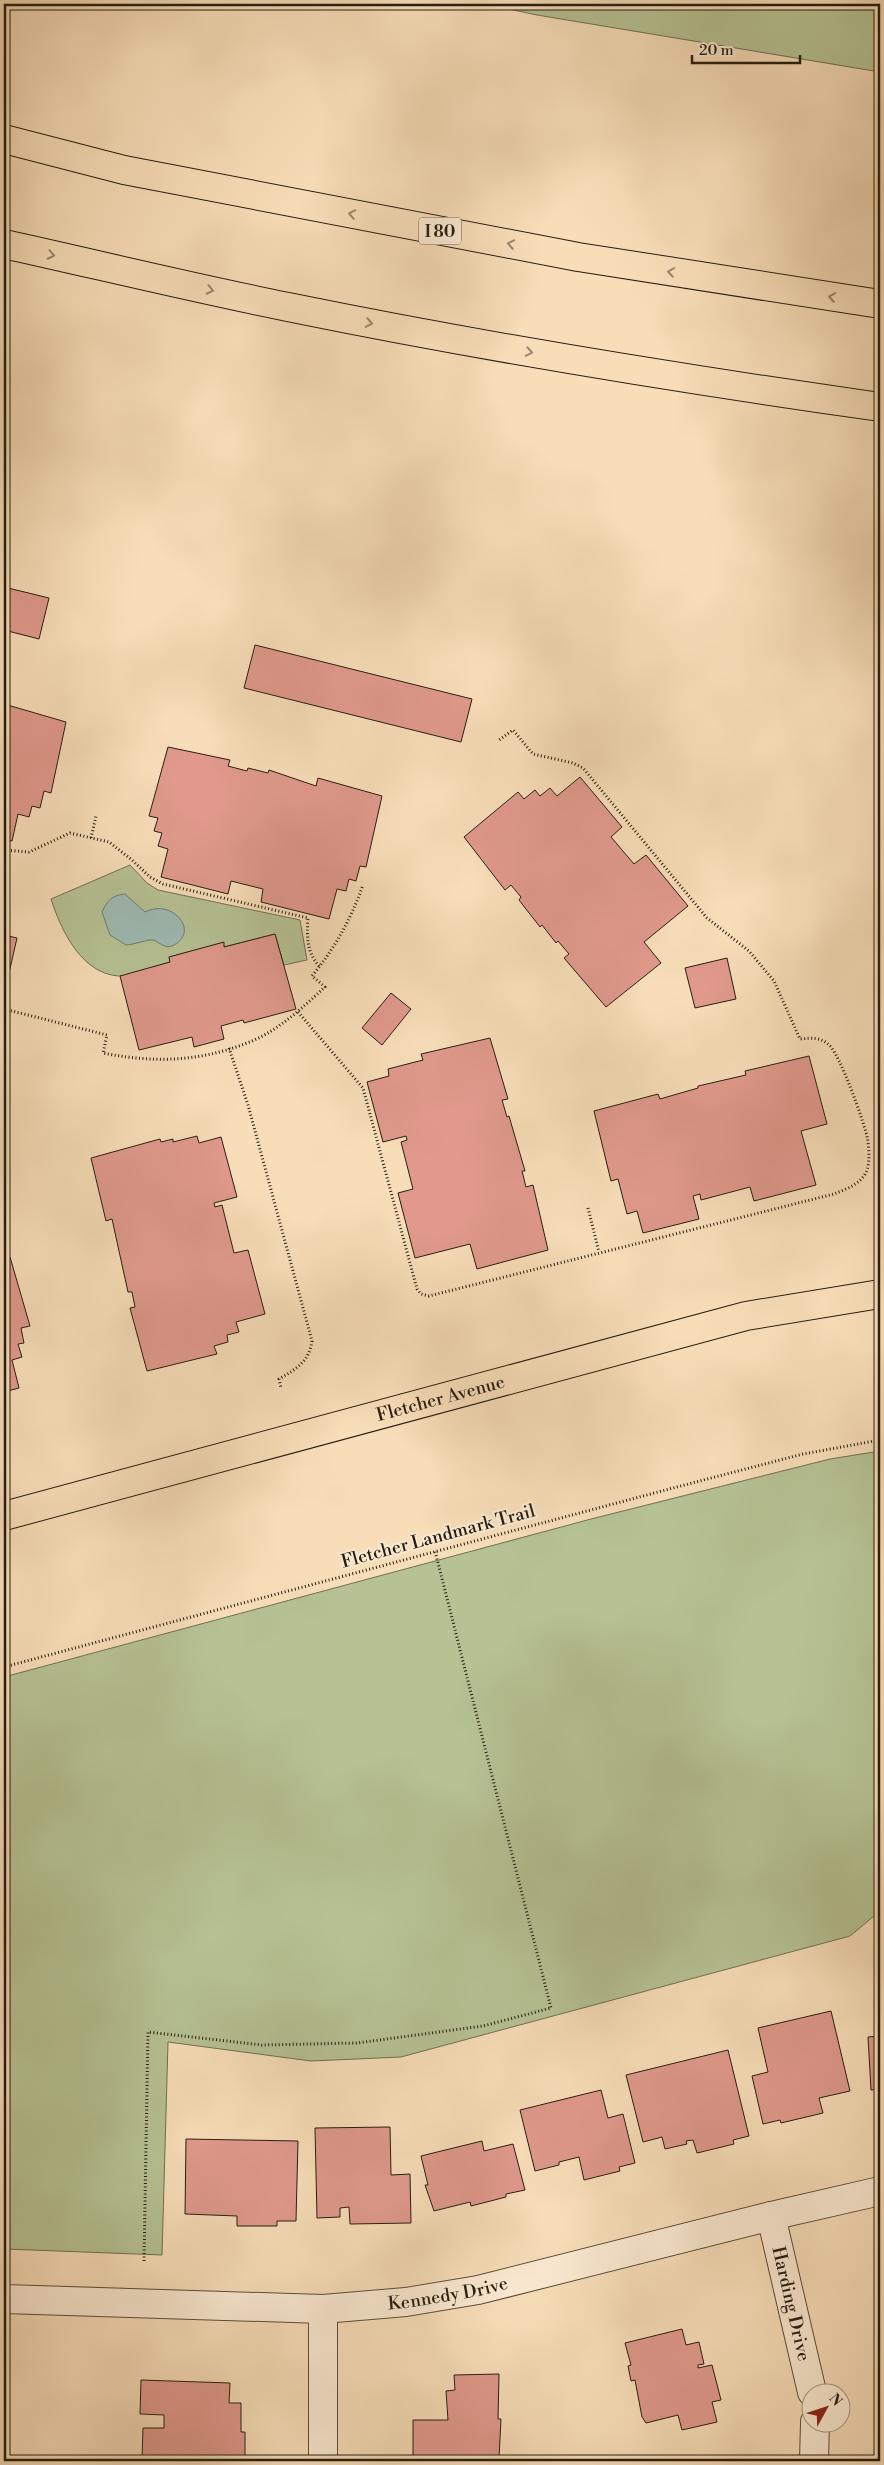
<svg xmlns="http://www.w3.org/2000/svg" width="884" height="2465" font-family="'Libre Bodoni',serif">
<rect width="100%" height="100%" fill="#f7ddb8"/>
<filter id="stains"><feTurbulence type="fractalNoise" baseFrequency=".004" numOctaves="4"/><feColorMatrix values="0 0 0 0 .2 0 0 0 0 .09 0 0 0 0 .02 0 0 0 .5 -.17"/></filter>
<radialGradient id="worn" r=".72"><stop offset=".6" stop-color="#630" stop-opacity="0"/><stop offset="1" stop-color="#630" stop-opacity=".3"/></radialGradient>
<g fill="#b6c294" stroke="#6e7053">
<polygon points="485,4 880,4 880,72 537,15"/>
<path d="M130 865 147 883 158 890 300 920 307 960 284 965 275 934 224 947 223 943 169 957 170 962C157 965 131 977 118 976 81 973 61 930 51 899Z"/>
<polygon points="880,1451 880,1911 850,1936 401,2057 311,2061 168,2042 162,2255 5,2249 4,1677 591,1519 830,1459"/>
</g>
<path fill="#9ebbb3" stroke="#6e7c73" d="M125 894 145 912C172 898 200 931 174 945 165 950 160 942 153 940 149 939 132 945 126 945L110 935 102 912C107 901 112 895 125 894Z"/>
<g fill="#e0998c" stroke="#261e12">
<polygon points="4,587 49,598 39,639 4,630"/>
<polygon points="255,645 472,699 461,742 244,688"/>
<polygon points="4,704 66,722 51,793 44,791 40,808 32,806 29,817 18,814 12,841 4,839"/>
<polygon points="168,747 230,760 228,766 247,771 248,768 268,773 269,770 316,786 318,778 382,796 366,867 360,866 356,881 349,879 346,891 337,889 329,919 261,902 263,889 231,881 228,894 161,877 168,849 158,846 162,833 154,831 158,818 149,816"/>
<polygon points="580,777 622,827 611,837 634,864 646,855 688,906 644,942 661,963 606,1007 564,958 569,954 558,941 556,943 542,925 540,927 519,900 521,897 511,885 505,890 464,837 518,792 524,799 535,790 540,796 550,788 557,796"/>
<polygon points="275,934 296,1009 244,1023 243,1020 221,1026 224,1039 194,1047 192,1037 139,1050 120,976 170,962 169,957 224,942 224,947"/>
<polygon points="4,935 17,938 4,995"/>
<polygon points="727,958 736,999 695,1008 685,968"/>
<polygon points="391,993 411,1009 382,1045 362,1028"/>
<polygon points="490,1038 508,1099 502,1100 507,1117 509,1116 525,1171 522,1171 526,1187 533,1185 548,1250 477,1269 470,1244 415,1258 398,1193 413,1189 401,1142 407,1140 406,1136 383,1142 367,1082 389,1076 388,1069 423,1060 421,1054"/>
<polygon points="809,1056 827,1124 801,1131 816,1185 754,1201 750,1187 701,1200 700,1194 693,1196 699,1219 643,1233 637,1211 627,1214 618,1179 611,1181 594,1111 658,1094 660,1099 698,1088 698,1086 746,1075 745,1071"/>
<polygon points="197,1136 199,1143 221,1137 237,1197 214,1203 215,1207 222,1205 234,1253 248,1250 265,1314 236,1322 239,1332 227,1335 228,1342 214,1346 217,1354 147,1371 130,1308 135,1307 132,1292 128,1292 112,1219 106,1221 91,1158 160,1139 161,1142 173,1139 173,1142"/>
<polygon points="10,1257 30,1326 21,1328 24,1343 18,1344 22,1357 12,1360 19,1388 4,1392 4,1258"/>
<polygon points="831,2011 850,2091 819,2098 823,2113 781,2123 780,2120 763,2124 752,2076 768,2072 758,2028"/>
<polygon points="877,2016 880,2016 880,2089 871,2090 868,2037 879,2036"/>
<polygon points="728,2050 749,2136 733,2140 734,2144 697,2153 693,2140 686,2141 687,2144 665,2149 662,2137 643,2142 626,2075"/>
<polygon points="601,2090 608,2118 623,2114 635,2163 619,2167 620,2171 584,2180 579,2157 559,2162 559,2165 535,2171 520,2110"/>
<polygon points="390,2127 391,2175 410,2174 411,2223 350,2224 349,2207 340,2208 340,2217 317,2218 315,2128"/>
<polygon points="186,2139 298,2141 296,2221 277,2221 277,2226 237,2226 237,2216 185,2214"/>
<polygon points="482,2141 484,2151 513,2144 525,2190 506,2194 506,2197 471,2206 470,2202 434,2211 425,2185 428,2185 421,2156"/>
<polygon points="876,2276 880,2276 880,2301"/>
<polygon points="682,2329 686,2345 699,2342 704,2364 698,2365 698,2368 712,2365 721,2400 712,2402 717,2422 682,2430 678,2415 646,2423 642,2417 635,2380 631,2381 628,2366 631,2365 625,2343"/>
<polygon points="499,2374 498,2419 501,2419 499,2458 455,2459 455,2461 413,2460 413,2420 448,2420 446,2391 455,2390 454,2375"/>
<polygon points="141,2380 230,2383 229,2403 241,2403 241,2432 245,2432 245,2461 164,2461 164,2459 142,2459 143,2428 164,2428 164,2415 140,2414"/>
</g>
<g fill="none" stroke-linecap="round" stroke-linejoin="round">
<defs>
<g id="minor">
<path id="s1" d="M771 2216 812 2392"/>
<path id="s2" d="M4 2299 323 2309 406 2302 478 2290 771 2216 880 2191"/>
<polyline points="323,2461 323,2309"/>
<polyline points="814,2461 815,2422"/>
</g>
<g id="major">
<path id="s3" d="M4 1516 746 1316 880 1294"/>
</g>
<g id="highway">
<polyline points="4,139 124,170 578,257 880,304"/>
<path d="M4 244C99 265 193 288 288 307 484 347 682 379 880 407"/>
</g>
</defs>
<use href="#minor" stroke="#5a4e3c" stroke-width="30"/>
<use href="#major" stroke="#261e12" stroke-width="30"/>
<use href="#highway" stroke="#261e12" stroke-width="30"/>
<g stroke="#261e12" stroke-width="3" stroke-dasharray="1 2.5" stroke-linecap="butt">
<polyline points="91,838 96,816"/>
<path d="M4 850 29 852 70 833 109 842 132 860 150 877 163 884 308 918C307 937 306 952 320 967"/>
<path d="M4 1009 107 1035 103 1053C153 1063 199 1062 247 1043 277 1032 302 1008 325 987L312 976C335 948 351 919 363 885"/>
<path d="M298 1012 363 1088 417 1289 421 1294 429 1296 834 1194C846 1189 862 1184 867 1170 870 1161 869 1146 867 1136 863 1120 840 1054 829 1045 821 1037 811 1038 800 1039L774 981 749 951 707 918 583 768 573 763 533 754 513 730 499 740"/>
<path d="M229 1048 248 1105 312 1341C309 1362 296 1369 279 1379L281 1388"/>
<polyline points="588,1208 599,1252"/>
<polyline points="4,1667 673,1488 803,1454 880,1440"/>
<polyline points="144,2261 148,2032 262,2045 357,2043 483,2026 551,2008 435,1551"/>
</g>
<use href="#minor" stroke="#fae9d1" stroke-width="28"/>
<use href="#major" stroke="#f7ddb8" stroke-width="28"/>
<use href="#highway" stroke="#f7ddb8" stroke-width="28"/>
</g>
<defs><path id="oneway-chevron" d="M-2-3.5L2.5 0L-2 3.5" fill="none" stroke-width="1.6" stroke-linecap="round" stroke-linejoin="round" transform="scale(1.25)"/></defs>
<g stroke="#99876d">
<use href="#oneway-chevron" transform="translate(352 214) rotate(-169)"/>
<use href="#oneway-chevron" transform="translate(511 244) rotate(-169)"/>
<use href="#oneway-chevron" transform="translate(51 255) rotate(12)"/>
<use href="#oneway-chevron" transform="translate(671 272) rotate(-171)"/>
<use href="#oneway-chevron" transform="translate(210 290) rotate(12)"/>
<use href="#oneway-chevron" transform="translate(832 297) rotate(-171)"/>
<use href="#oneway-chevron" transform="translate(369 323) rotate(11)"/>
<use href="#oneway-chevron" transform="translate(529 352) rotate(10)"/>
</g>
<g text-anchor="middle" stroke-width="4" stroke-linejoin="round" paint-order="stroke">
<rect fill="#fae9d1" stroke="#665b4b" stroke-width="1" x="419" y="217.5" width="42" height="27" rx="4"/>
<g font-size="16" font-weight="bold" fill="#261e12">
<text x="440" y="237">I 80</text>
</g>
<g font-size="18" fill="#261e12" stroke="#fae9d1">
<text dy="6" stroke="none"><textPath href="#s3" startOffset="452">Fletcher Avenue</textPath></text>
<text transform="translate(438 1536) rotate(-15)" y="6">Fletcher Landmark Trail</text>
<text dy="6" stroke="none"><textPath href="#s2" startOffset="445">Kennedy Drive</textPath></text>
<text dy="6" stroke="none"><textPath href="#s1" startOffset="90">Harding Drive</textPath></text>
</g>
</g>
<rect width="884" height="2465" fill="none" stroke="#f7ddb8" stroke-width="20"/>
<rect x="5" y="5" width="874" height="2455" fill="none" stroke="#261e12" stroke-width="2.5"/>
<rect x="10" y="10" width="864" height="2445" fill="none" stroke="#261e12"/>
<g transform="translate(826 2408) rotate(50)"><circle r="24" fill="#fae9d1" stroke="#a59885"/>
<path d="M0-4L9 19L0 12L-9 19Z" fill="#8f2418"/>
<text y="-8" font-size="14" font-weight="bold" text-anchor="middle" fill="#261e12">N</text>
</g>
<path d="M692 55v8h108v-8" fill="none" stroke="#261e12" stroke-width="2.5"/>
<text x="699" y="55" font-size="15" fill="#261e12" stroke="#fae9d1" stroke-width="4" paint-order="stroke">20 m</text>
<rect width="100%" height="100%" filter="url(#stains)"/>
<rect width="100%" height="100%" fill="url(#worn)"/>
</svg>
